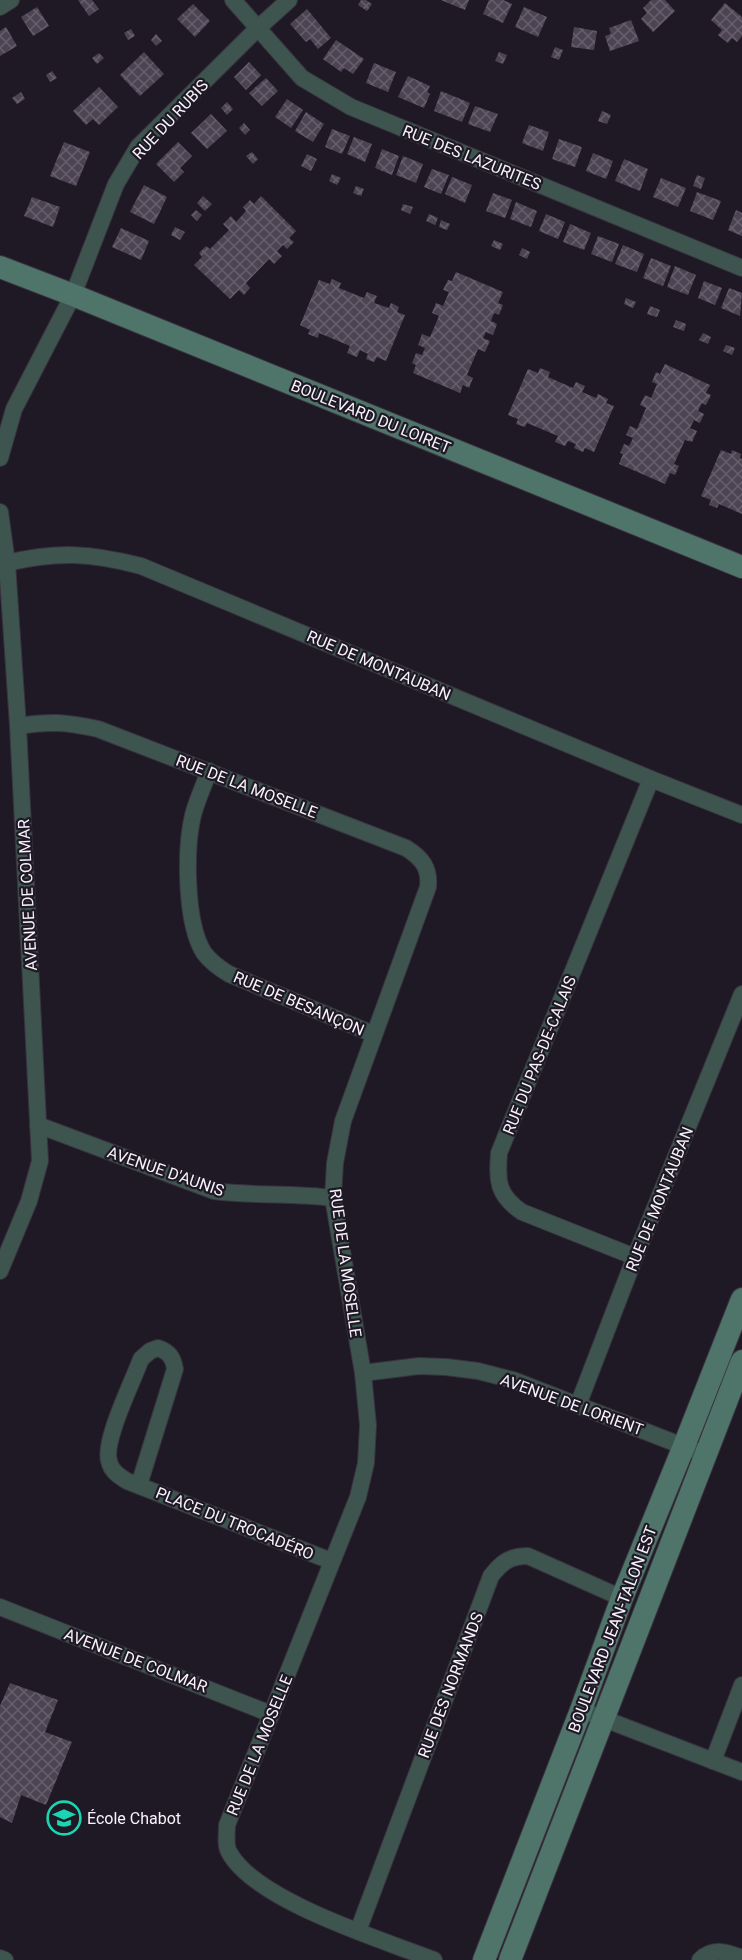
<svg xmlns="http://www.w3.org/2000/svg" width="742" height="1960" font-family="Roboto,sans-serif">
<defs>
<pattern id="building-cross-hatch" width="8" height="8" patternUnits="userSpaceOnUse" patternTransform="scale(1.5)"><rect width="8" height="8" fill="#4c4453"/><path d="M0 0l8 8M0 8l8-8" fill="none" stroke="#675f6d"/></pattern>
</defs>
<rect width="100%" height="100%" fill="#1f1825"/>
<g fill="url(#building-cross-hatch)">
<polygon points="78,0 92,0 99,9 89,16"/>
<polygon points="361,0 366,0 372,4 367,11 358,5"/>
<polygon points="441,0 469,0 465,10"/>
<polygon points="489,0 503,0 512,4 503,23 483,14"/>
<polygon points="651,0 665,0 675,11 653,32 641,19 647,13 643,8"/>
<polygon points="725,3 742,17 742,36 737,42 732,38 728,43 718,35 722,30 711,20"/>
<polygon points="193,4 210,21 195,37 177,19"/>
<polygon points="37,7 49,26 33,36 21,17"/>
<polygon points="524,7 547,17 538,37 515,27"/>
<polygon points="307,9 331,38 318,49 310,39 306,42 290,24"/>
<polygon points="631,20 639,41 610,51 605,36 611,34 609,28"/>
<polygon points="6,27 17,46 0,56 0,31"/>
<polygon points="574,27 597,31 594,50 571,47"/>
<polygon points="131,29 135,36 128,40 124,33"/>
<polygon points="156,34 162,41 156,46 151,40"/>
<polygon points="336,40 364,59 353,74 344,68 341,72 323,59"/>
<polygon points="555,47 563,50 559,60 551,57"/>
<polygon points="144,52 164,74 140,96 120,75"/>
<polygon points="499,52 507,55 503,64 495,61"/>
<polygon points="99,53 104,58 97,64 92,58"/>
<polygon points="249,62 261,75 246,90 234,77"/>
<polygon points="374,63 396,72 388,92 366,83"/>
<polygon points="52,71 57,78 50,82 46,75"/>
<polygon points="408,76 430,86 427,92 430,94 424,108 398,97"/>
<polygon points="266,78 278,91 262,106 249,93"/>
<polygon points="99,87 118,107 99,125 93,119 86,125 73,111"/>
<polygon points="441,91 470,103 462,122 434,111"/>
<polygon points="21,92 25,99 17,104 12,98"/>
<polygon points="287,99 303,110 291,128 275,117"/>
<polygon points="227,102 233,109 227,115 221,108"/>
<polygon points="475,106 498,114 490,132 468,124"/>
<polygon points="602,111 611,115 607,124 598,121"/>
<polygon points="306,112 324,124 313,142 295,131"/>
<polygon points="211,114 227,131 207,149 191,133"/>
<polygon points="244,123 250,130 245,135 239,128"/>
<polygon points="529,125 549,132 543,151 522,143"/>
<polygon points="332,129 350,136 342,154 325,147"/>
<polygon points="354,137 372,144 365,162 347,154"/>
<polygon points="559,139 582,147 575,167 552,159"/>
<polygon points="64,142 90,152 76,186 50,176"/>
<polygon points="178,142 192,156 180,168 184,172 174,182 156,164"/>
<polygon points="382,149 399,156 392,175 375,168"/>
<polygon points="252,152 258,159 253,164 246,156"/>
<polygon points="593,153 613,161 606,179 586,171"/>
<polygon points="307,154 317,159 311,171 301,166"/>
<polygon points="403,156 423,164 416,183 396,175"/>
<polygon points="624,159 648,169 640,191 615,181"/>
<polygon points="432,169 449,175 441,194 424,187"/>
<polygon points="332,174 341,178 337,185 329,181"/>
<polygon points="697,175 705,178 701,189 693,186"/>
<polygon points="452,177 472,185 465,203 445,194"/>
<polygon points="661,178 686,188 678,207 653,197"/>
<polygon points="144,185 167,197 154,224 130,212"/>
<polygon points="356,186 364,189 361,196 353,193"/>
<polygon points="697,192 721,201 713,220 690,211"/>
<polygon points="493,193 512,200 505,218 486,211"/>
<polygon points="203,196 212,204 205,211 197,203"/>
<polygon points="261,196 296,231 289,238 294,242 287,249 283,245 277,251 282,256 274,264 269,259 246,283 250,288 244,295 239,290 230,299 194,265 202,257 199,253 206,246 210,249 229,230 223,224 231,216 236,222 246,211 243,207 250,200 254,204"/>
<polygon points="32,197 60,207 53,227 24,216"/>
<polygon points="516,202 537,211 531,227 510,219"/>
<polygon points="403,204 413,207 410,214 401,210"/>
<polygon points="196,210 202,215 197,221 191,215"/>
<polygon points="736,210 742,213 742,236 728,230"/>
<polygon points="429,214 438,218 435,225 426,221"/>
<polygon points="546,214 565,222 558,239 539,231"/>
<polygon points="441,220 450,224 447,230 439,227"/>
<polygon points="570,224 591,233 584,250 563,242"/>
<polygon points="175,227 185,232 180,240 171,235"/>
<polygon points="121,228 149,241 141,260 112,247"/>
<polygon points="598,236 619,244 612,262 591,254"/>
<polygon points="494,240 503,244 500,250 491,246"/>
<polygon points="623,245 644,254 637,272 615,264"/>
<polygon points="522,248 530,252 527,259 519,255"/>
<polygon points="651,258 671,266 663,286 643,278"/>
<polygon points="675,266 696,275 688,295 667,287"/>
<polygon points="456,272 503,292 498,303 503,305 499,315 494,313 491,321 497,324 493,335 486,332 483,338 490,341 485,352 478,349 467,375 473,378 469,388 463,385 460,393 413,373 416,365 412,363 416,353 422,355 425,348 418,345 422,334 430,337 439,316 432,313 436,303 443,306 449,292 443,290 448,280 452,281"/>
<polygon points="332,279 341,283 339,288 364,298 367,292 377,296 374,303 389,308 391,303 399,307 397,312 405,315 386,361 377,357 374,362 366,359 368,354 360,350 357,357 347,353 350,346 319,333 318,338 308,334 310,330 300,325 319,280 330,284"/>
<polygon points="704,281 722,288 715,305 698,298"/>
<polygon points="729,288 742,293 740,316 721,308"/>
<polygon points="626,298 636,302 633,308 624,304"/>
<polygon points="650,306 660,310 657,317 647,314"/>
<polygon points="676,320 686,324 684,331 673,327"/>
<polygon points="703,333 711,337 708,344 699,340"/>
<polygon points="726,345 735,348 732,355 723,351"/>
<polygon points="665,364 710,385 706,393 711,395 706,405 702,403 698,411 704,414 700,423 694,420 690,428 697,431 692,442 685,440 674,464 679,466 675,475 670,473 665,484 619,464 623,454 620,453 624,444 629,446 633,438 626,435 630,426 637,429 646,408 640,405 645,395 651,398 657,384 652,382 656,372 660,374"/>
<polygon points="540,368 550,372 548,377 573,388 576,382 585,386 582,392 596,398 598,394 608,399 606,403 614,406 594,452 585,448 583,452 574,448 576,444 568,441 565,446 555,442 558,436 527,423 525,427 516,424 518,419 508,415 528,369 538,373"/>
<polygon points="721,450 731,454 732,450 741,454 740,458 742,459 742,514 719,504 717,508 709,505 711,500 701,496"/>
<polygon points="10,1683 58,1700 45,1732 72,1742 46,1805 21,1795 12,1823 0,1817 0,1706"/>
</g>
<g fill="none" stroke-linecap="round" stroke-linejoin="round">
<defs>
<g id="street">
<polyline points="233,0 302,78 351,107 742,268"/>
<polyline points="0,7 11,0"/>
<polyline points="0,458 14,409 73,295 116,184 138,147 258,28 289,0"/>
<polyline points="0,512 7,563 18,726 40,1161 29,1201 0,1271"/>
<path d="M7 563C58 551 91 553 141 566L651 779 742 815"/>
<path d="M18 726C50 721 66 722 98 729L406 848C422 858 430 868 428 887L343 1121 335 1163 333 1198 363 1373 368 1425 366 1463 358 1497 227 1825C227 1834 225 1845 229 1852 255 1901 383 1940 434 1960"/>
<path d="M209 771C204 785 197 800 193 815 185 849 185 923 204 953 211 962 219 968 229 974L373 1034"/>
<path d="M38 1125 214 1191C253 1196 293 1193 333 1198"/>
<path d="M635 1257 522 1212C497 1195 497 1181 499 1153L651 779"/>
<polyline points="363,1373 419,1366 446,1367 478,1371 513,1380 706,1455"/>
<polyline points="578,1405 635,1257 742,994"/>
<path d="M139 1485 175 1369C173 1357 169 1352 158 1348L150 1351 141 1359C133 1381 103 1441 109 1461 111 1471 119 1476 127 1481L331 1561"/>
<polyline points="0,1607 271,1714"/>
<polyline points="581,1710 742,1772"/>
<polyline points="713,1761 742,1685"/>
<path d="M358 1931 491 1576C502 1562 510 1556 528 1556L622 1598"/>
<polyline points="0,1958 5,1960"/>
<path d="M700 1960C713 1947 727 1952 742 1958"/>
</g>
<g id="secondary">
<polyline points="0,267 73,295 742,567"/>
<polyline points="484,1960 581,1710 622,1598 684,1446 742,1299"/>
<polyline points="510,1960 742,1361"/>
</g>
</defs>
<use href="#street" stroke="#39323f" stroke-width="18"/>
<use href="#secondary" stroke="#39323f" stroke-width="24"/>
<use href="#street" stroke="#3d554e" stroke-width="16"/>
<use href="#secondary" stroke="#4f756a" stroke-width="22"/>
</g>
<defs>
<symbol id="school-ring" viewBox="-11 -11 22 22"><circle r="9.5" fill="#1f1825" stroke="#1bd5b2" stroke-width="1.5"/><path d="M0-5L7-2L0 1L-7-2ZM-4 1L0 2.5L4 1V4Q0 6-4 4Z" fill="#1bd5b2"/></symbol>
</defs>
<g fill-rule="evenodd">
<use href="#school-ring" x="45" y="1799" width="38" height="38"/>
</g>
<g text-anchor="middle" stroke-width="4.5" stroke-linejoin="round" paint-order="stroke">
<g font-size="16" fill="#f7f2fc" stroke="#1f1825">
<text transform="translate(170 119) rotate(-47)" y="6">RUE DU RUBIS</text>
<text transform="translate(472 157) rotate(22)" y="6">RUE DES LAZURITES</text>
<text transform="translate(371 416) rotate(22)" y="6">BOULEVARD DU LOIRET</text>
<text transform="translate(379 665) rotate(23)" y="6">RUE DE MONTAUBAN</text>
<text transform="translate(247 786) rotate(21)" y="6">RUE DE LA MOSELLE</text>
<text transform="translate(27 895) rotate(-93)" y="6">AVENUE DE COLMAR</text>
<text transform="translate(299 1003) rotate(23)" y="6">RUE DE BESANÇON</text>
<text transform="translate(539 1055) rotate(-68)" y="6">RUE DU PAS-DE-CALAIS</text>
<text transform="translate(166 1171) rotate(19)" y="6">AVENUE D'AUNIS</text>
<text transform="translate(659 1199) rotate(-68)" y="6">RUE DE MONTAUBAN</text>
<text transform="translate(346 1263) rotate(82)" y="6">RUE DE LA MOSELLE</text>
<text transform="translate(572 1404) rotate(20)" y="6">AVENUE DE LORIENT</text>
<text transform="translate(235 1523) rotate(22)" y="6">PLACE DU TROCADÉRO</text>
<text transform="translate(612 1629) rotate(-69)" y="6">BOULEVARD JEAN-TALON EST</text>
<text transform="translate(136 1660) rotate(21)" y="6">AVENUE DE COLMAR</text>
<text transform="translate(450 1685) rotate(-69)" y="6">RUE DES NORMANDS</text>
<text transform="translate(259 1745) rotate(-68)" y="6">RUE DE LA MOSELLE</text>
</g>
<g font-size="16" fill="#f7f2fc" stroke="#1f1825" text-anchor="start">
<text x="87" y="1824">École Chabot</text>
</g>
</g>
</svg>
